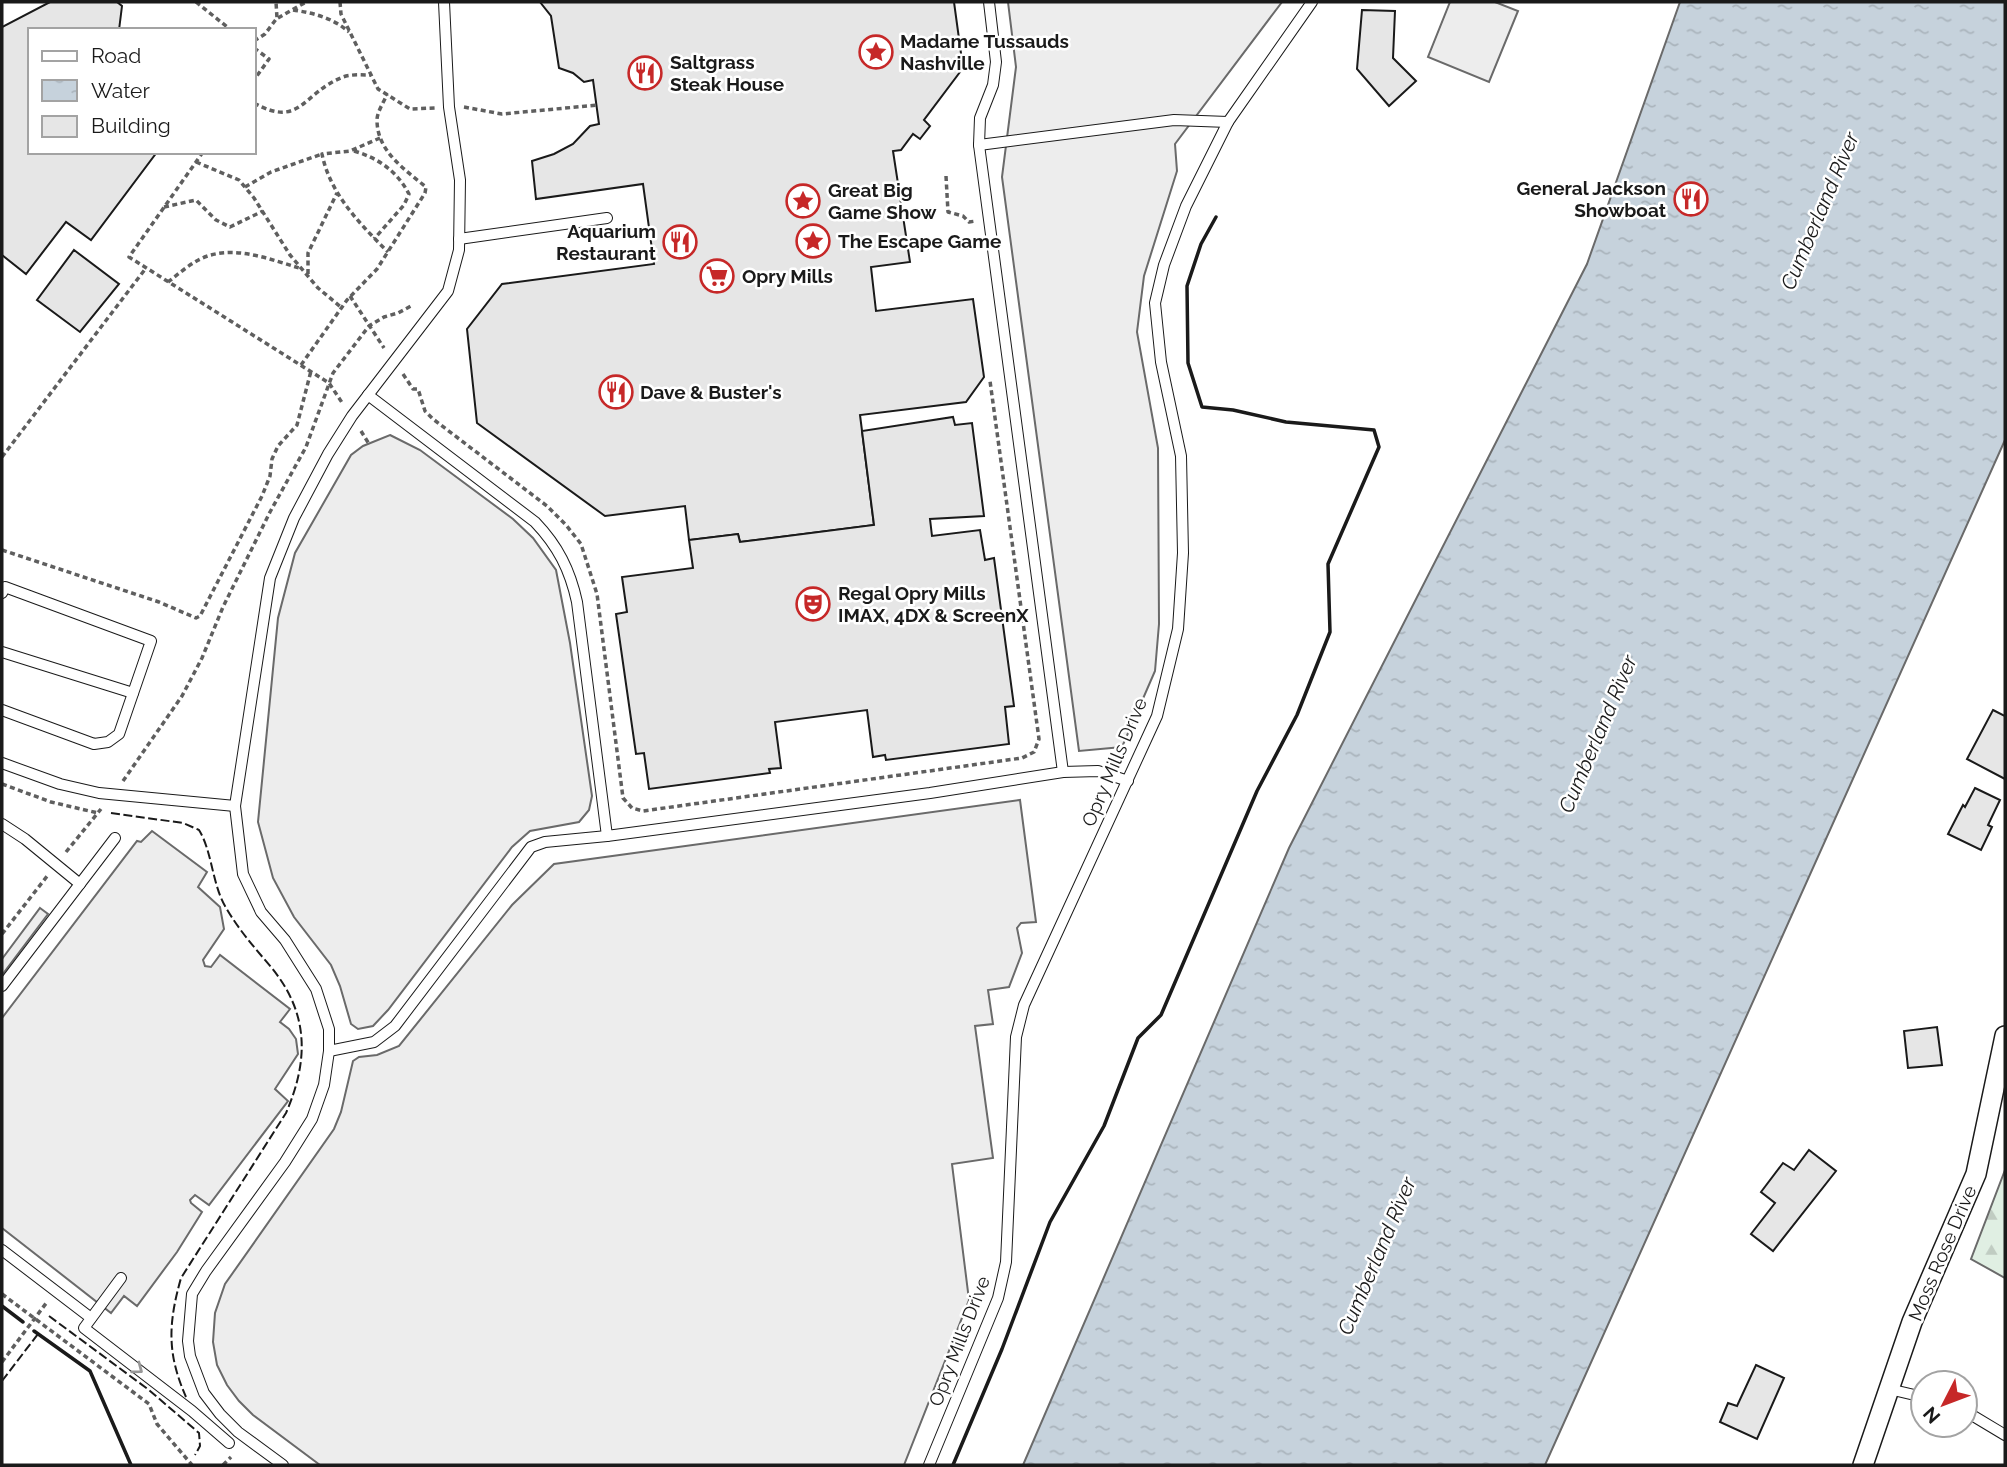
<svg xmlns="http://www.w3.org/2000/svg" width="2007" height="1467" font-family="Raleway,sans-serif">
<defs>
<pattern id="forest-firs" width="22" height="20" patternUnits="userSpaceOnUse" patternTransform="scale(1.75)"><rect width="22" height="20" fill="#e0efe3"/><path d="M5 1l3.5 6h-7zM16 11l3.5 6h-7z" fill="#c0ccc2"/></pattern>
<pattern id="water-ripples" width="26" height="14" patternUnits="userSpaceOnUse" patternTransform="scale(1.75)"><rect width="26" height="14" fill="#c6d2dc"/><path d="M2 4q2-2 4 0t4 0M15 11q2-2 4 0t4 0" fill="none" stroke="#aab4bc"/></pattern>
</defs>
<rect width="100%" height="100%" fill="#fff"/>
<polygon fill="url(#forest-firs)" stroke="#6a6a6a" stroke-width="2" points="2005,1170 2005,1278 1971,1259"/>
<g fill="#ededed" stroke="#6a6a6a" stroke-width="2">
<polygon points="1008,2 1282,2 1175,144 1177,171 1144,276 1137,332 1158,448 1159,624 1155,671 1122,747 1079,751 1002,177 1016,67"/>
<polygon points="1450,2 1495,2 1518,11 1489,82 1428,57"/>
<polygon points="390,435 420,450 513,519 533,538 556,570 570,643 592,796 589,810 579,822 530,831 512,847 388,1010 373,1026 358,1029 351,1024 340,986 331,965 294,917 273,878 258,822 278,618 295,553 351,455 363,446"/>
<polygon points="1020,800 1036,922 1021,923 1017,928 1022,953 1009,987 988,990 993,1024 975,1026 993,1158 952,1164 969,1300 904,1465 320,1465 253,1415 239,1401 227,1385 217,1365 213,1342 215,1313 225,1284 334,1129 341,1112 353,1061 359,1057 377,1055 399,1046 512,905 554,864"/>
<polygon points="152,831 207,872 198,887 220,907 224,929 203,960 205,966 211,967 220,955 290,1009 280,1022 289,1029 296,1039 298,1054 275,1089 288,1101 209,1205 195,1195 190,1200 191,1203 202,1212 177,1252 137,1306 124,1296 111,1313 2,1228 2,1018 137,841 141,842"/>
<polygon points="40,908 48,914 2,975 2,959"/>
</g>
<polygon fill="url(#water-ripples)" stroke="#6a6a6a" stroke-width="2" points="1680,2 2005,2 2005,440 1545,1465 1023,1465 1289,848 1587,264"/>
<g fill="#e6e6e6" stroke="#1a1a1a" stroke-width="2">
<polygon points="50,2 117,2 122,6 119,30 30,30 30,152 157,152 91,240 66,222 26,274 2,255 2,27"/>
<polygon points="540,2 954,2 963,68 924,120 930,126 920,139 913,134 901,150 893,151 910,262 871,267 876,311 973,299 984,377 966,402 860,415 874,525 740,542 738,534 689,540 685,506 605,516 477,423 467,329 502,284 654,264 643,184 536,199 532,161 554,154 573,144 590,126 599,124 593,80 584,82 573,73 559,68 551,16"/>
<polygon points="1362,10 1395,11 1393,58 1416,81 1389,106 1357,69"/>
<polygon points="74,250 119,284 80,332 37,300"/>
<polygon points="953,417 955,425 972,423 984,516 930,519 932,536 980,530 985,560 994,558 1014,706 1005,707 1009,744 886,760 885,755 873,757 867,710 775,722 781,768 769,769 770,773 649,789 644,753 636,754 616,614 627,612 622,577 693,568 689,540 738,534 740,542 874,525 862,431"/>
<polygon points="1993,710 2005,716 2005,779 1967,759"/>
<polygon points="1975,788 2000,800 1988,825 1992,827 1981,850 1948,834 1963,805 1965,807"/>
<polygon points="1937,1027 1942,1065 1908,1068 1904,1031"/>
<polygon points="1809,1150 1836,1171 1773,1251 1751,1234 1775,1203 1761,1192 1783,1163 1794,1170"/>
<polygon points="1756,1365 1784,1378 1757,1439 1720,1422 1728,1403 1737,1406"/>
</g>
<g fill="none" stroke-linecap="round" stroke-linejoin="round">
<defs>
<g id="lane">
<polyline points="989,2 996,62 993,85 980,118 979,145 1063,772"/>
<polyline points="979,145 1174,120 1228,122"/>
<polyline points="459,239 607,218"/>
<path d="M368 395 535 522C558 546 570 570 577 602L607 836 930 793 1063 772 1098 771 1128 781"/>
<polyline points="2,593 5,587 151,641 119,734 108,742 94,744 2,710"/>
<polyline points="2,652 133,693"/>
<polyline points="2,763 60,784 99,793 235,806"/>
<polyline points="2,824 25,839 80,884"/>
<polyline points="2,986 115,838"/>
<polyline points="329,1051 374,1042 395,1026 531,847 545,842 607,836"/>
<polyline points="2,1250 91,1318"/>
<polyline points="121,1278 84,1328 192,1411 229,1443"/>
<polyline points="1889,1389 1923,1397"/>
<polyline points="1965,1411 2005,1435"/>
<polyline points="283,1465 238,1432 220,1414 204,1393 190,1356 188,1341 192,1294 206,1271 285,1162 312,1119 324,1085 329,1051 329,1029 316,989 285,940 261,912 243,874 235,806 270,578 294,518 328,454 352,416 448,291 459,250 460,180 449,107 444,2"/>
<polyline points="929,1465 998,1298 1006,1262 1016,1037 1024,1005 1157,716 1178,629 1183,553 1181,456 1161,362 1155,303 1164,265 1186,206 1228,122 1312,2"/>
</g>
<polyline id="street" points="1863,1465 1912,1322 1976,1174 2005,1036"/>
</defs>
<use href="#lane" stroke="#1a1a1a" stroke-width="12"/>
<use href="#street" stroke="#1a1a1a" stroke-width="22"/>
<g stroke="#5f5f5f" stroke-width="3.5" stroke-dasharray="5 3.5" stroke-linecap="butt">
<polyline points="196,2 231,30"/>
<polyline points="340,2 341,14 378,89 410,109 435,108"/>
<path d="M293 10C314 13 333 18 349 32"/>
<polyline points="278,18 306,2"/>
<polyline points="254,41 265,34 277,18 276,2"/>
<polyline points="254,48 269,59 254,80"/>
<path d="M254 103C301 129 302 93 343 77 351 74 362 75 371 75"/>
<polyline points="464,107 502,114 598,105"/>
<path d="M380 138 350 151 322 154C330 194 360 224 388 252"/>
<path d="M354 151C378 158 397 171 409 194L404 205 374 239"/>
<polyline points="203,152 129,257 329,383 343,404"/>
<polyline points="196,162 239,180 254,198 290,255 318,288 342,308"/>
<polyline points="946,176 948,212 963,216 969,222 976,221"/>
<polyline points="245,187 271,172 322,154"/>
<polyline points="164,207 196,200 216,220 230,227 263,211"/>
<polyline points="308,274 308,253 337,193"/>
<path d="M168 282C181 272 195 259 211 255 239 247 273 260 299 268"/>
<polyline points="350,296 384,348"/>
<path d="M301 365 347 300 377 269 425 193 426 187C404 169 377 151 377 120 377 112 384 102 387 94"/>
<polyline points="403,374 413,389 418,389 425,411 433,419 547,506 566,525 581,544 597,594 623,798 632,808 643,811 1022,758 1034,752 1039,739 990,381"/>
<polyline points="361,431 369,444"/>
<polyline points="2,457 146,268"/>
<polyline points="2,550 159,602 196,618 200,616 262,496 270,476 272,459 278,446 297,425 311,371"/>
<polyline points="123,781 182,696 202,658 223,607 270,512 306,447 333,373 369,326 384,317 398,313 411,306"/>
<polyline points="2,784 51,802 98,813"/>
<polyline points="66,852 101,809"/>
<polyline points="2,934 48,875"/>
<polyline points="2,1294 149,1404 157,1424 192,1465"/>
<polyline points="2,1362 47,1302"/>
<polyline points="223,1465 231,1457"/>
</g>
<use href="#lane" stroke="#fff" stroke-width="10"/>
<use href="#street" stroke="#fff" stroke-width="19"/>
<g stroke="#1a1a1a" stroke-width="2" stroke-dasharray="9 3.5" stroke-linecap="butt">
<path d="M111 813 183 823 199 830C212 851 212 883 225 906 238 929 254 947 271 967 309 1013 309 1060 286 1113L181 1278C168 1324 167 1354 186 1397"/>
<polyline points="49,1316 149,1390 199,1433 200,1446 195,1455"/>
<polyline points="2,1381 38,1334"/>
<polyline points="2,1436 2,1439"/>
</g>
<g stroke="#1a1a1a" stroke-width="3.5">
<polyline points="2,1306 23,1322"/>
<polyline points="34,1331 90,1371 131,1465"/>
<polyline points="953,1465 1002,1349 1050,1222 1104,1126 1138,1038 1161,1015 1257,791 1297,715 1330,632 1328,564 1379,447 1374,430 1286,422 1233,410 1202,407 1188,363 1187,286 1201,244 1216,217"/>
</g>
</g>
<defs><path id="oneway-chevron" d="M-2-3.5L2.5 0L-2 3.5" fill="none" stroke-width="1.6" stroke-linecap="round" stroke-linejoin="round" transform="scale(1.75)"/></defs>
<use stroke="#989898" href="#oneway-chevron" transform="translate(138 1369) rotate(37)"/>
<defs>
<symbol id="sight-ring" viewBox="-11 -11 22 22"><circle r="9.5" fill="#fff" stroke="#c62828" stroke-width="1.5"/><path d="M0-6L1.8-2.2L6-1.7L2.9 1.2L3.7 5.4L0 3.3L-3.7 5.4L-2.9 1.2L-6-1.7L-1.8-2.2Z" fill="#c62828"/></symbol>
<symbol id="restaurant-ring" viewBox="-11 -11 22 22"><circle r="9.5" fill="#fff" stroke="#c62828" stroke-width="1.5"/><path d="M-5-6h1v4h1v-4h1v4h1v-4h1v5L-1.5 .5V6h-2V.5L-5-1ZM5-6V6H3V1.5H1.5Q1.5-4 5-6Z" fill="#c62828"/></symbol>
<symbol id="supermarket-ring" viewBox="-11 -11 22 22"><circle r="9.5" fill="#fff" stroke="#c62828" stroke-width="1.5"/><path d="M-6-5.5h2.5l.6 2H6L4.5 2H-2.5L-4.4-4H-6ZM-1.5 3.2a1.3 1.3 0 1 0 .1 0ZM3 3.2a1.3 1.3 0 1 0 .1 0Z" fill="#c62828"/></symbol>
<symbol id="theatre-ring" viewBox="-11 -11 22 22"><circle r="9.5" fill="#fff" stroke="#c62828" stroke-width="1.5"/><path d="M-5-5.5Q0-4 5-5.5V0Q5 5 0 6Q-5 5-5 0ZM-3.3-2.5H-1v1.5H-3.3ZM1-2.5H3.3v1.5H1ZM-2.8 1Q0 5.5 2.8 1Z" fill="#c62828"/></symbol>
</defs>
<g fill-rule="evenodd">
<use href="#sight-ring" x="857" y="33" width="38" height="38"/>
<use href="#restaurant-ring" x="626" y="54" width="38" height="38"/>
<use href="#restaurant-ring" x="1672" y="180" width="38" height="38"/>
<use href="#sight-ring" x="784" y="182" width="38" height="38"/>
<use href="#sight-ring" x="794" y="222" width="38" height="38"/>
<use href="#restaurant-ring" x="661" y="223" width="38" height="38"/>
<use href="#supermarket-ring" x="698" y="257" width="38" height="38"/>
<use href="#restaurant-ring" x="597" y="373" width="38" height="38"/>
<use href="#theatre-ring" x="794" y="585" width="38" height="38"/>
</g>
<g text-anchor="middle" stroke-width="5" stroke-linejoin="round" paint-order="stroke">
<g font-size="19" font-weight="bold" fill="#1a1a1a" stroke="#fff" text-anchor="start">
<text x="900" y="48">Madame Tussauds<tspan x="900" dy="22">Nashville</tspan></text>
<text x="670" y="69">Saltgrass<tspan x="670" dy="22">Steak House</tspan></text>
<text x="1666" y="195" text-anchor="end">General Jackson<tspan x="1666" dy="22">Showboat</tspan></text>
<text x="828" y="197">Great Big<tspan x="828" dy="22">Game Show</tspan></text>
<text x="656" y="238" text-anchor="end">Aquarium<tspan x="656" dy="22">Restaurant</tspan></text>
<text x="838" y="248">The Escape Game</text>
<text x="742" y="283">Opry Mills</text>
<text x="640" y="399">Dave &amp; Buster's</text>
<text x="838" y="600">Regal Opry Mills<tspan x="838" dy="22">IMAX, 4DX &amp; ScreenX</tspan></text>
</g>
<g font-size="19" fill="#1a1a1a" stroke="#fff">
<text transform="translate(1114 762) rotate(-67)" y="7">Opry Mills Drive</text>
<text transform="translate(1942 1253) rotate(-67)" y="7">Moss Rose Drive</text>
<text transform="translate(959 1341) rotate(-69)" y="7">Opry Mills Drive</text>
</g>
<g font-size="21" font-style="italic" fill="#1a1a1a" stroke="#fff">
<text transform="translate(1820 211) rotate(-67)" y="7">Cumberland River</text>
<text transform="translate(1598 734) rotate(-67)" y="7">Cumberland River</text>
<text transform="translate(1377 1256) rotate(-67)" y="7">Cumberland River</text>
</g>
</g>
<rect width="2007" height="1467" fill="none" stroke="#1a1a1a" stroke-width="7"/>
<rect x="28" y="28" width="228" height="126" fill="#ffffff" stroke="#a3a3a3" stroke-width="2"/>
<rect x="42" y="51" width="35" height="10" fill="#ffffff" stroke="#a3a3a3" stroke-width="2"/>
<text x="91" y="63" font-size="21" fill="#1a1a1a">Road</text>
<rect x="42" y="80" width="35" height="21" fill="url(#water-ripples)" stroke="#a3a3a3" stroke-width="2"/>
<text x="91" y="98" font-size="21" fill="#1a1a1a">Water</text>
<rect x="42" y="116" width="35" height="21" fill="#e6e6e6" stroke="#a3a3a3" stroke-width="2"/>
<text x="91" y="133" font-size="21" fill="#1a1a1a">Building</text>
<g transform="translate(1944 1404) rotate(228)"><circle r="33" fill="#ffffff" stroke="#a3a3a3" stroke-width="2"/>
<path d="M0-5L12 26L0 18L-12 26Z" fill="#c62828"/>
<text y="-10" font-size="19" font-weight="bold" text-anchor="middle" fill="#1a1a1a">N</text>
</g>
</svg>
